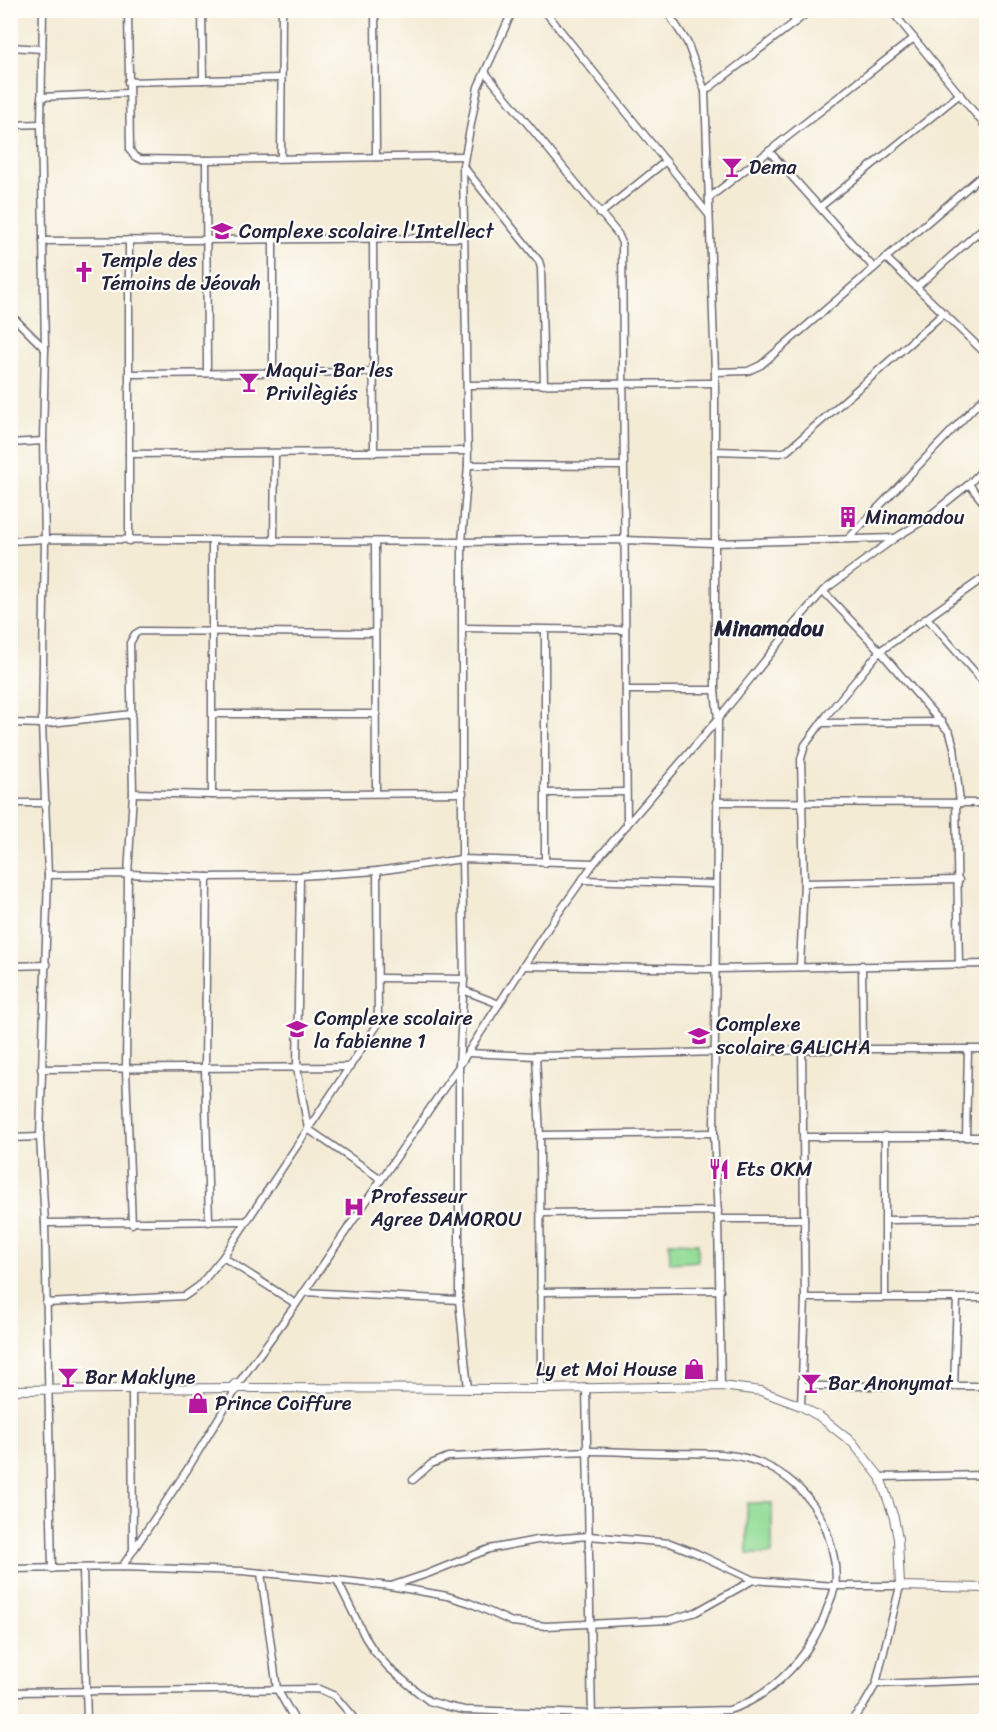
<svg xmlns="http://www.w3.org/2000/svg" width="997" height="1732" font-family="Sriracha,sans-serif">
<rect width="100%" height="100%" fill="#fdfcf7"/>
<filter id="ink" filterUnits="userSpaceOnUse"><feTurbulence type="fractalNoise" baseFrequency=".0167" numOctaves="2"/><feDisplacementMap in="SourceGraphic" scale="12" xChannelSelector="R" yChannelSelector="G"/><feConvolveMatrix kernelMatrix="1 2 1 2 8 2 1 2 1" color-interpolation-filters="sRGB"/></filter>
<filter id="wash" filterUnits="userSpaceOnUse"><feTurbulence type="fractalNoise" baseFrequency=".008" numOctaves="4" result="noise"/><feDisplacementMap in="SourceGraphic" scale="24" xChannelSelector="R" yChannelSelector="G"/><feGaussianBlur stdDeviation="1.35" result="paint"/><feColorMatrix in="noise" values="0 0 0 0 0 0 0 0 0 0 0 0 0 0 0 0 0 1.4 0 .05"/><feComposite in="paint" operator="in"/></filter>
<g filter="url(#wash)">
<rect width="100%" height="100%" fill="#f4ebd5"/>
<g fill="#94dd98" stroke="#5b806a" stroke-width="1.5">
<polygon points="669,1242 698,1243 698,1261 670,1263"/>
<rect x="747" y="1503" width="25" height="51"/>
</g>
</g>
<g filter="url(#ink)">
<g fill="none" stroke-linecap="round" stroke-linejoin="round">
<defs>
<g id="minor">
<polyline points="43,10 41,124 45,349 43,441 45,539 42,724 48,875 40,1137 45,1223 52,1569"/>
<polyline points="128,10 130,150 134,156 140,159 206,160 464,156"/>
<polyline points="202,10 203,80"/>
<polyline points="375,10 376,157"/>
<polyline points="544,10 709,215"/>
<polyline points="666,10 687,42 705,91 715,372 715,690 718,719 714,1133 718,1219 721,1386"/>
<polyline points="787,10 796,22"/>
<polyline points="891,10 986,127"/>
<polyline points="10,47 42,49"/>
<polyline points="485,72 618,234 622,243 627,825"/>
<polyline points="128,82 280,78"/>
<polyline points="705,91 811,10"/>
<polyline points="41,97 128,93"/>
<polyline points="10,125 41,124"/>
<polyline points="769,151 874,268"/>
<polyline points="281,158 282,10"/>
<polyline points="206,160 207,373"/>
<polyline points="463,166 539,261 541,268 544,385"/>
<polyline points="709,198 914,38"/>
<polyline points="820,207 960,94"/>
<polyline points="600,214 666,161"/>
<polyline points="979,234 986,242"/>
<polyline points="373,238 374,453"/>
<polyline points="43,241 463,238"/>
<polyline points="886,258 986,354"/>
<polyline points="917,287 986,225"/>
<polyline points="10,314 45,349"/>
<polyline points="715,372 748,371 761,365 986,172"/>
<polyline points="273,373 273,239"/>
<polyline points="129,374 373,372"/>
<polyline points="468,385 715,383"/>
<polyline points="10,443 43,441"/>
<polyline points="715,451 780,453 787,451 944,313"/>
<polyline points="129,454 468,451"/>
<polyline points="468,465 623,466"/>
<polyline points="969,484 986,506"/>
<polyline points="848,539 986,395"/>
<polyline points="10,541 45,539 462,542 623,540 714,543 894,538"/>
<polyline points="129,541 129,240"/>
<polyline points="274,541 275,453"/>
<polyline points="375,542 376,792"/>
<polyline points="823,591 880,651 950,733 954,747 960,803"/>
<polyline points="927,618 986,685"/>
<polyline points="463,628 624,630"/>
<polyline points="626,690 715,690"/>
<polyline points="213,714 376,714"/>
<polyline points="10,723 42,724 132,714"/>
<polyline points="821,723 942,722"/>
<polyline points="133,793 212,795 463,793"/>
<polyline points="546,793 626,792"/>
<polyline points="212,795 212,541"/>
<polyline points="716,802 986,803"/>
<polyline points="10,803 46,803"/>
<polyline points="956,803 959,965"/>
<polyline points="545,863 545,630"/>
<polyline points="48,875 128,874 207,877 300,876 377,871 462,859 594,863"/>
<polyline points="300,876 297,1068 308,1129 381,1179"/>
<polyline points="207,877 205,1069 209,1222"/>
<polyline points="583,880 715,884"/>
<polyline points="804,883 959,880"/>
<polyline points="862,965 863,1049"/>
<polyline points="10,966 47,965"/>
<polyline points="523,966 715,969 986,964"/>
<polyline points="800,966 804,883 801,759 805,745 827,715 880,651 986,576"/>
<polyline points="379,978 464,979"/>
<polyline points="463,990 499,1004"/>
<polyline points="468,1053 536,1056 863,1049 986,1049"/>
<polyline points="536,1056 540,1135 541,1389"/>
<polyline points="41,1069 350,1067"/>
<polyline points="540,1135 714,1133"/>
<polyline points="804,1137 986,1137"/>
<polyline points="966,1137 968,1049"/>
<polyline points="10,1138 40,1137"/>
<polyline points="541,1213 718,1211"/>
<polyline points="718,1219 804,1219"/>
<polyline points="886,1220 986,1219"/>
<polyline points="45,1223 247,1221"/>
<polyline points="132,1224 126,1070 128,874 133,793 130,643 135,634 140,631 374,633"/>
<polyline points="223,1257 296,1304"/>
<polyline points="304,1292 459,1300"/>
<polyline points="540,1292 720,1290"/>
<polyline points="805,1298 986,1298"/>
<polyline points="885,1298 885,1136"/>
<polyline points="46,1303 185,1296 199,1286 223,1257 378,1024 377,871"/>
<polyline points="237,1385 296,1304 459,1066 548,928 594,863 718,719 796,622 823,591 895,538 923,521 969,484 986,466"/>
<polyline points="803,1386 986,1386"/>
<polyline points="586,1387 592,1722"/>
<polyline points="954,1387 957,1298"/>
<polyline points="132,1389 133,1551"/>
<polyline points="468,1389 459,1300 459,1066 464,979 462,859 462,542 468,465 463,166 478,87 513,10"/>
<polyline points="801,1406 805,1298 802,1050"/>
<polyline points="880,1477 986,1475"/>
<polyline points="122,1567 187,1470 235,1391"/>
<polyline points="10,1569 122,1567 242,1571 337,1580 390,1586 447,1596 470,1603 512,1622 546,1626 669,1620 696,1612 753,1580"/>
<polyline points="83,1569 87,1722"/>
<polyline points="261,1573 277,1689 296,1722"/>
<path d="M337 1580 365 1637 374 1651 389 1668 415 1690 429 1701 446 1706 464 1710 592 1714 729 1710C774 1696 813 1652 827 1609 830 1602 833 1594 835 1587 838 1570 832 1545 826 1529 813 1496 786 1471 752 1460 725 1451 694 1454 666 1453 641 1453 615 1451 589 1451 542 1452 495 1456 448 1457L431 1464 413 1480"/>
<polyline points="391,1586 427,1574 489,1549 537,1540 589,1536 670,1543 696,1553 753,1580 835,1586 900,1586 876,1684 864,1705 850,1722"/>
<polyline points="876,1684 986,1680"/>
<polyline points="10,1692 319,1689 335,1696 357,1722"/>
</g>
<g id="tertiary">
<polyline points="238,1388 235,1384 231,1388 235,1391 238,1388 541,1389 721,1386 761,1391 801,1406 820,1417 853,1443 880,1477 894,1518 898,1539 900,1586 986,1588"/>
<polyline points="10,1390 231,1388"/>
</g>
</defs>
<use href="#minor" stroke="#6c6871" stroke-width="9"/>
<use href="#tertiary" stroke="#6c6871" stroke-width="10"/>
<use href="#minor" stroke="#fff" stroke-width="6"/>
<use href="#tertiary" stroke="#fff" stroke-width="8"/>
</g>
</g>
<defs>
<symbol id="bar-bare" viewBox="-9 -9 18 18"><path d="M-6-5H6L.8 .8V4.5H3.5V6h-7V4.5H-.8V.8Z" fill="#b5179e" stroke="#fdfcf7" stroke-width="2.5" paint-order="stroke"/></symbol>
<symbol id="school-bare" viewBox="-9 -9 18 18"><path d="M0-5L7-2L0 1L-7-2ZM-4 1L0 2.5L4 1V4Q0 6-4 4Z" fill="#b5179e" stroke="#fdfcf7" stroke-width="2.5" paint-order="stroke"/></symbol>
<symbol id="church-bare" viewBox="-9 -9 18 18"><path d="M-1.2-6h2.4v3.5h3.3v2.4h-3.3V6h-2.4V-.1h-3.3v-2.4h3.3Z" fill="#b5179e" stroke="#fdfcf7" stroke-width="2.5" paint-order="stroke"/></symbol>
<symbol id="building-bare" viewBox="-9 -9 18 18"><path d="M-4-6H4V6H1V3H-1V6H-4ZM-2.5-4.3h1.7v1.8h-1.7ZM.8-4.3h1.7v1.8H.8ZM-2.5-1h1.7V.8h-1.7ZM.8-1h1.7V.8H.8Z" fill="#b5179e" stroke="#fdfcf7" stroke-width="2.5" paint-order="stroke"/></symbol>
<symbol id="restaurant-bare" viewBox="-9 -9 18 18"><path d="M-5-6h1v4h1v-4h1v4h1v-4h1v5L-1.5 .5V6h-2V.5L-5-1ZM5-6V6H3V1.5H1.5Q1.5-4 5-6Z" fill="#b5179e" stroke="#fdfcf7" stroke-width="2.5" paint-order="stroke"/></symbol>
<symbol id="hospital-bare" viewBox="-9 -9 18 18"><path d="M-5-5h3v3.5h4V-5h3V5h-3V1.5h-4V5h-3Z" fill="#b5179e" stroke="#fdfcf7" stroke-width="2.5" paint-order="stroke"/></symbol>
<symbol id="shop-bare" viewBox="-9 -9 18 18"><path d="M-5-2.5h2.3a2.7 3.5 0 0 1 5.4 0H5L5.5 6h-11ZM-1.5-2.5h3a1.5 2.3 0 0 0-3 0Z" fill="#b5179e" stroke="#fdfcf7" stroke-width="2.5" paint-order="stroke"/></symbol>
</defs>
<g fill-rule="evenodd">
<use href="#bar-bare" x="717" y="152" width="30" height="30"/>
<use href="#school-bare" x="207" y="216" width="30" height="30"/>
<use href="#church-bare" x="69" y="257" width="30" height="30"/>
<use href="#bar-bare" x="234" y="367" width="30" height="30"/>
<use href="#building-bare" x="833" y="502" width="30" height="30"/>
<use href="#school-bare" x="282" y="1014" width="30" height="30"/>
<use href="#school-bare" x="684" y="1021" width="30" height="30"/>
<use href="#restaurant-bare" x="704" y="1154" width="30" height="30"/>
<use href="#hospital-bare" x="339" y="1192" width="30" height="30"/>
<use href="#shop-bare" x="679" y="1354" width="30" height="30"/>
<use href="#bar-bare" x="53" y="1362" width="30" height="30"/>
<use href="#bar-bare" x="796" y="1368" width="30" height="30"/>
<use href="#shop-bare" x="183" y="1388" width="30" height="30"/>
</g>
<g text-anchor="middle" stroke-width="4.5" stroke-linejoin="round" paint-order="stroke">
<g font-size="20" fill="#22223b" stroke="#fdfcf7" text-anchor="start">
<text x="749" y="174">Dema</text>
<text x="239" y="238">Complexe scolaire l'Intellect</text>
<text x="101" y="267">Temple des<tspan x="101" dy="23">Témoins de Jéovah</tspan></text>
<text x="266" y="377">Maqui- Bar les<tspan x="266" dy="23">Privilègiés</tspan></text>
<text x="865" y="524">Minamadou</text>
<text x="314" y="1025">Complexe scolaire<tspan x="314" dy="23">la fabienne 1</tspan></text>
<text x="716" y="1031">Complexe<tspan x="716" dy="23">scolaire GALICHA</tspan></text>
<text x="736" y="1176">Ets OKM</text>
<text x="371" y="1203">Professeur<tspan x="371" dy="23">Agree DAMOROU</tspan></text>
<text x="677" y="1376" text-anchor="end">Ly et Moi House</text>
<text x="85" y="1384">Bar Maklyne</text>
<text x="828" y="1390">Bar Anonymat</text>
<text x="215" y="1410">Prince Coiffure</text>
</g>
<g font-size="22" font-weight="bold" fill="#22223b" stroke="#fdfcf7">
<text x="769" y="636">Minamadou</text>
</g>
</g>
<rect width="997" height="1732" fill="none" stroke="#fdfcf7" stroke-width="36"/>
</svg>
